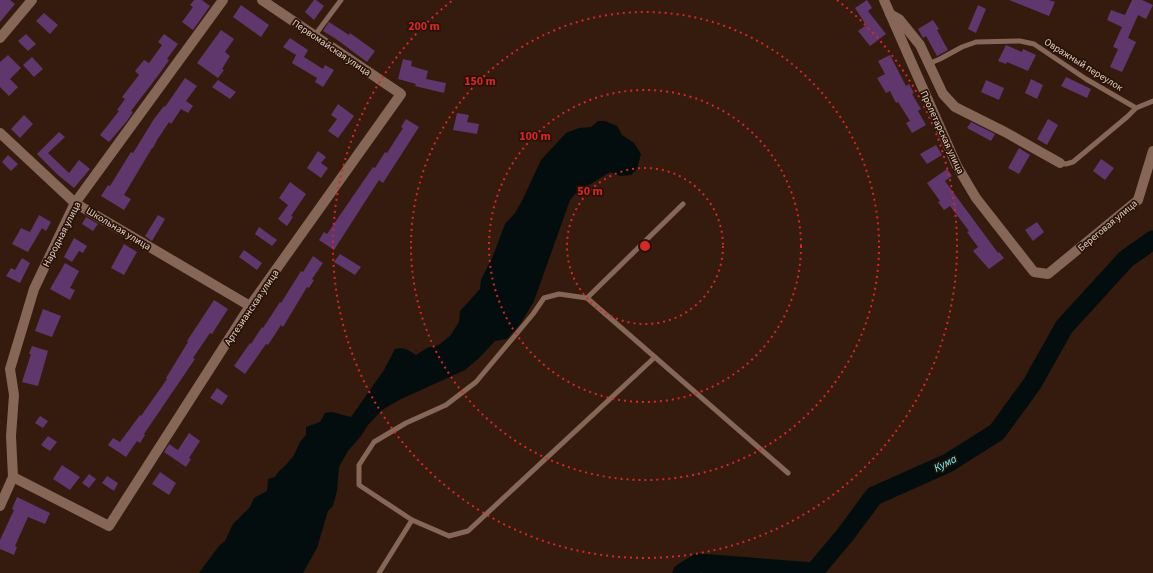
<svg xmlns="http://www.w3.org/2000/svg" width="1153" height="573" font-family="'Source Sans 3',sans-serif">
<rect width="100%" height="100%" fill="#341b0d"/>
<path fill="#030d0e" d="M598 121H605L617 126 622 135 634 143 641 154 637 169 631 175 620 176 610 172 576 193 570 200 534 301 521 323 507 339 495 341 479 358 465 370 399 400 382 410 368 425 361 436 348 451 339 467 337 491 333 506 328 511 317 548 303 573H199L219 546 225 541 233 524 250 507 254 498 267 491 268 479 275 477 278 472 286 465 294 455 300 442 306 435V427L320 422 325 413 332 412 351 417 384 370 395 349C404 347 408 350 416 355L427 348 439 345 450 336 459 322 460 311 480 289 481 280 493 256 505 224 515 213 522 201 541 160 566 133 579 128 591 127Z"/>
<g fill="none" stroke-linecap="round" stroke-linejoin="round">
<polyline stroke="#030d0e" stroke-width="19" points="682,573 698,563 814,572 845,535 874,496 948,463 997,432 1032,384 1064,327 1126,259 1153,240"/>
</g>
<g fill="#5f376c">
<polygon points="0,0 10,0 15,4 0,22"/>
<polygon points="194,0 202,0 210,6 193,30 182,22 193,7 190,5"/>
<polygon points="314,0 316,0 324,6 314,20 305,12"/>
<polygon points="867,0 872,8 868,11 886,34 870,46 858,31 866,25 855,8"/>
<polygon points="1009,0 1049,0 1055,2 1049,16"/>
<polygon points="1132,0 1142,0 1153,5 1146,19 1138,15 1128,38 1136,42 1122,72 1110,67 1118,49 1113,47 1122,27 1107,20 1111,10 1125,15"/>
<polygon points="241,5 269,25 261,37 233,17"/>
<polygon points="978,5 986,9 976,33 968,29"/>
<polygon points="44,13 58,25 50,34 36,21"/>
<polygon points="933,20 939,29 937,30 948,50 937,56 926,36 923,38 918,29"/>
<polygon points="329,22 349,35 350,33 375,51 367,62 336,39 323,31"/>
<polygon points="221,30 234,39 225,52 230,56 222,69 224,70 218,78 197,63"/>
<polygon points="26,34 36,44 28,51 18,41"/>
<polygon points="164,34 178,44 167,59 169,60 160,73 131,111 133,112 127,121 109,142 100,135 119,111 117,110 125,99 122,97 139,75 135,71 144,60 149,63 162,45 158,42"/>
<polygon points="290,38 308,50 304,57 323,69 325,65 334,70 323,87 315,82 317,78 292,63 296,55 283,47"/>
<polygon points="1006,45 1022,52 1023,49 1036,55 1028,71 1007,62 1006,64 998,61"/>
<polygon points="8,55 21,68 10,79 18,87 9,96 0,87 0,62"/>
<polygon points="890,55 906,86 909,84 914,93 912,94 921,109 918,111 926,125 912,133 906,123 910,121 898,102 896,103 890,91 886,93 877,78 885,74 878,61"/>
<polygon points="32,57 43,69 34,77 23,65"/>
<polygon points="403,59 412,61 411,66 428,71 426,79 446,83 444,93 415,86 416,84 398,79"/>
<polygon points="1066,77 1091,89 1087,98 1061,86"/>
<polygon points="185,78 197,86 186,101 193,106 188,113 181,109 171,124 169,122 157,140 153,148 152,148 124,195 131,199 124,210 101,196 108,185 110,186 131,152 133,153 154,119 164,106 165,107"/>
<polygon points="1031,79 1043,85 1037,99 1025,93"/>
<polygon points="218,80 236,92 230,99 212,87"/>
<polygon points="986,80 1004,88 999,100 981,92"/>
<polygon points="338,104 354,116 338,138 328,131 337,119 331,115"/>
<polygon points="457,113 469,115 467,122 479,124 477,134 453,130"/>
<polygon points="24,115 33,124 20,138 11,129"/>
<polygon points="406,119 419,127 383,183 379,180 334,250 319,240 324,232 327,234 373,167 375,168 385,152 387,153 403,128 401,127"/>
<polygon points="1048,119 1058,125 1047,145 1037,139"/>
<polygon points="971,122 995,134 991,141 967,128"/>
<polygon points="59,132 65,137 48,153 69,173 79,160 90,169 74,188 58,175 37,154"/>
<polygon points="936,145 942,155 927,164 920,154"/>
<polygon points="1019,148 1030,155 1019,174 1008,168"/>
<polygon points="318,151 326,157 321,163 328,168 321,178 307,168"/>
<polygon points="8,155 18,164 11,171 2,162"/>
<polygon points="1101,159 1114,168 1105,180 1093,171"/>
<polygon points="947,169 952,176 945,181 998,253 999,252 1004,258 989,269 973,251 978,247 967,232 969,231 950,206 944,210 938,202 940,201 927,183"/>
<polygon points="290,182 306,194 291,216 293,217 287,226 278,219 288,205 279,198"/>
<polygon points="39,215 51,222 46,231 42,228 28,252 12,244 21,228 30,232"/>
<polygon points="158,215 165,219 152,241 145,236"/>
<polygon points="86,217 98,224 93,231 82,224"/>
<polygon points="1037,222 1044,232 1033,241 1025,230"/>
<polygon points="259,227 277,240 272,246 255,234"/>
<polygon points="74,238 87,246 83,253 79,251 72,262 64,257"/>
<polygon points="124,244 137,252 124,275 111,268"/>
<polygon points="244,250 262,263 257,270 239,257"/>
<polygon points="340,254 361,267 355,275 334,262"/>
<polygon points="313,256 323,263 312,279 314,280 309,288 307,287 283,327 281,325 268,345 266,344 245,374 234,366 250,343 251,344 262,327 263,328 280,302 281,303 301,271 303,272"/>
<polygon points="22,258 30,263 20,283 6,276 11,268 15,270"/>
<polygon points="65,263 79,271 70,288 75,290 70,300 50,289"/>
<polygon points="214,300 228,309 212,334 210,333 193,358 195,359 144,434 145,435 140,443 137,441 126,457 108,445 113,438 120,442 140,415 141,416 167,379 166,378 188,342 187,341"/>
<polygon points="43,309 61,316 52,337 35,331"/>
<polygon points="32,346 48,351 38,386 22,382 31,354 29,354"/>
<polygon points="217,388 228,396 222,405 210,398"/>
<polygon points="40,416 48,421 43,428 35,423"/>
<polygon points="189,433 200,441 189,458 191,459 186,467 164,452 169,444 178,450"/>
<polygon points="48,436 57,442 50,451 41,445"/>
<polygon points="62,465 80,477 70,490 53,479"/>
<polygon points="160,472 176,483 169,495 152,484"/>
<polygon points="89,474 96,479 89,488 82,483"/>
<polygon points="107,476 118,483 114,491 102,483"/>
<polygon points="17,497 50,513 45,524 28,517 15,546 17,547 14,555 0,549 0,540 14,510 12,509"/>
</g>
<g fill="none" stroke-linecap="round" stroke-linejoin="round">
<g stroke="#856657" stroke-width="5">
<polyline points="315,35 341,0"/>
<polyline points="928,64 940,59 962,47 976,42 1020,41 1034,44 1086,79 1136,108"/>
<polyline points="1060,163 1066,164 1073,162 1127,117 1136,108 1153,101"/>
<polyline points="683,204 587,298 788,473"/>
<polyline points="587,298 559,294 544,298 533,314 476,382 446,405 406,423 374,442 359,465 359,485 412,520 449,536 468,531 655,357"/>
<polyline points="379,573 412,520"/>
</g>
<g stroke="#856657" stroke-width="10">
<polyline points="884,0 957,166 976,198 1034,272 1048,274 1138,200 1153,151"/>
<polyline points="890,14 899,19 920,45 943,94 955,107 1005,132 1060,163"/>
<polyline points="0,38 32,0"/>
<polyline points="0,133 75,203 250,306"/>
<polyline points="13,477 109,526 250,306 401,94 262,0"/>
<polyline points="0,506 13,477 11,436 14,395 10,369 34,289 75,203 223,0"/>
</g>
</g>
<g fill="none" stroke="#d62828" stroke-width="2" stroke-dasharray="2 4">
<circle cx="645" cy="246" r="78"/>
<circle cx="645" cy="246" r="156"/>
<circle cx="645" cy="246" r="234"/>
<path d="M837 0A312 312 0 1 1 453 0"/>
</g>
<g text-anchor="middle" stroke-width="3.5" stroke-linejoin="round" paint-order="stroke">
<g font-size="10" fill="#e2d0c7" stroke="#291205">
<text transform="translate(332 47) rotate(34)" y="4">Первомайская улица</text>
<text transform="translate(1084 64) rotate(32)" y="4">Овражный переулок</text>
<text transform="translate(943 132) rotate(65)" y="4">Пролетарская улица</text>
<text transform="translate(1107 225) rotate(-40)" y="4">Береговая улица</text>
<text transform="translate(119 228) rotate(31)" y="4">Школьная улица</text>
<text transform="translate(61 234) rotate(-63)" y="4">Народная улица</text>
<text transform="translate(251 307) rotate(-56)" y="4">Артезианская улица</text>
</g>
<g font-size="11" font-style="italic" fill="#65fafe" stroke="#291205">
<text transform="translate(945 463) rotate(-27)" y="4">Кума</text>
</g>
</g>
<circle cx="645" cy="246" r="6" fill="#d62828" stroke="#291205" stroke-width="2"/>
<g font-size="12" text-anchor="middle" font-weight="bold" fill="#d62828" stroke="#291205" stroke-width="3.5" stroke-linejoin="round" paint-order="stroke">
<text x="424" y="30">200 m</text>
<text x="480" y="85">150 m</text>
<text x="535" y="140">100 m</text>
<text x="590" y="195">50 m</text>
</g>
</svg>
